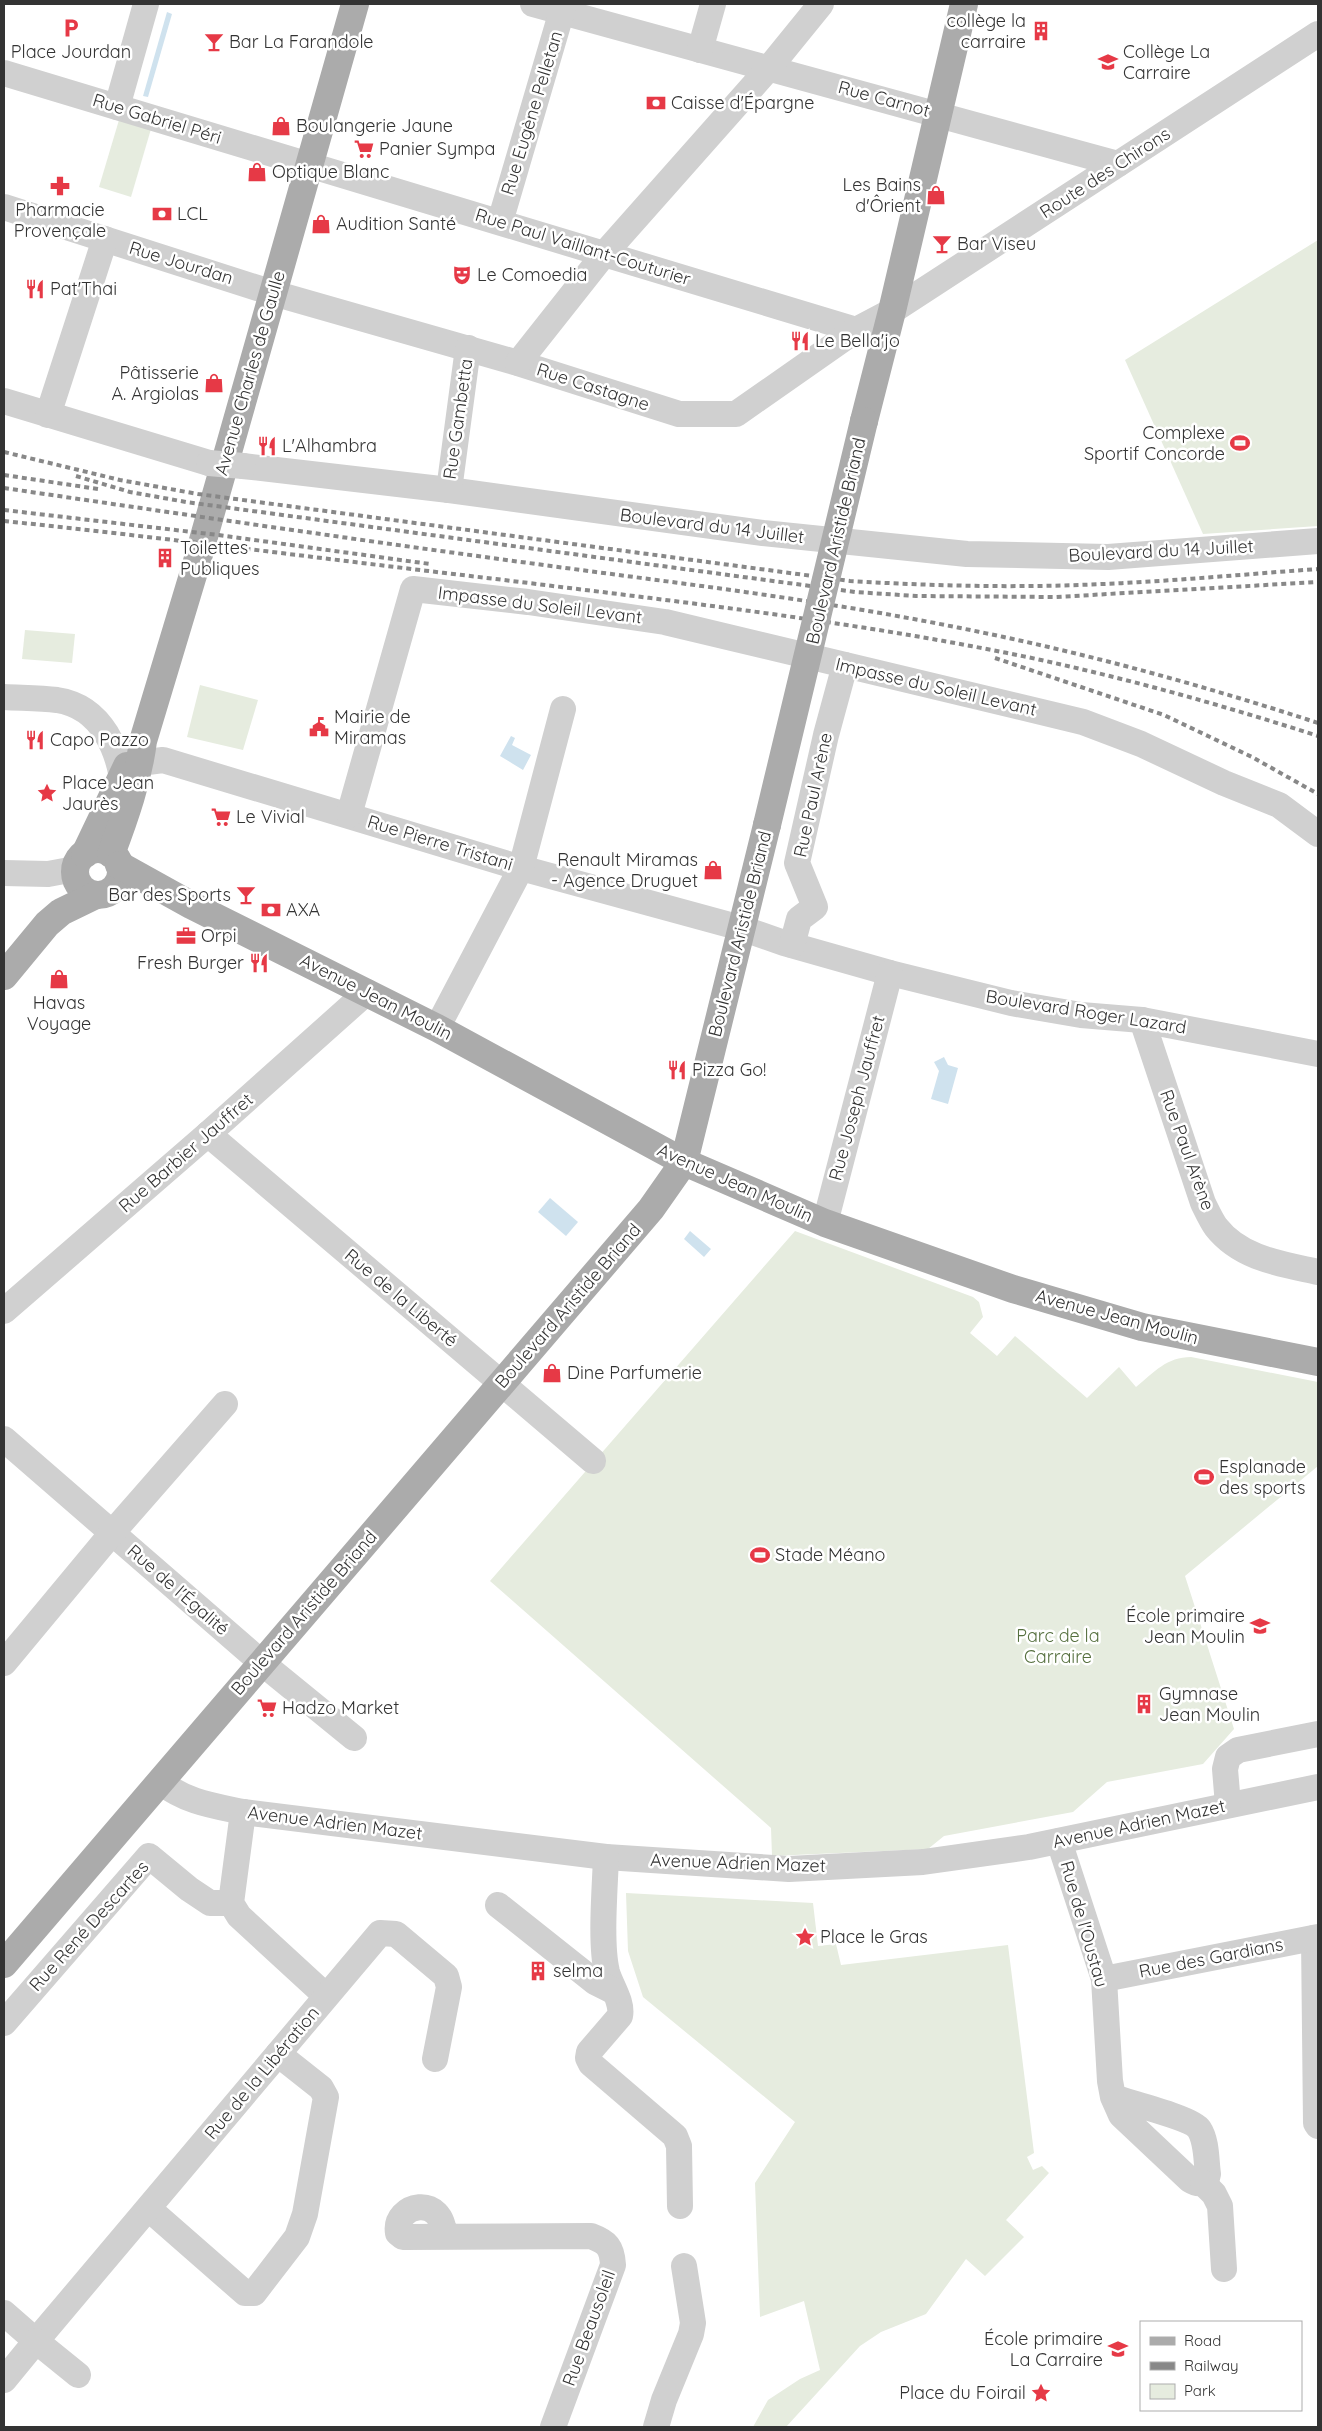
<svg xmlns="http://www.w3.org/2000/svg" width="1322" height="2431" font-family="Quicksand,sans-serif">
<rect width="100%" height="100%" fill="#fff"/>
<g fill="#e6ecdf">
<polygon points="119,120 151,129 131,197 99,187"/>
<polygon points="1318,240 1318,526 1203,534 1125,360"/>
<polygon points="25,630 75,634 72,663 22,659"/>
<polygon points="200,685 258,700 243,750 187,737"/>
<path d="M795 1231 973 1297 979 1302 983 1317 970 1333 997 1356 1015 1336 1087 1398 1119 1367 1136 1387C1154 1372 1167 1357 1191 1357L1318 1382V1466L1185 1576 1234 1729 1203 1764 1107 1782 1073 1812 944 1836 928 1849 772 1856 771 1828 490 1581Z"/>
<polygon points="626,1893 813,1903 818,1946 836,1944 841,1965 1008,1945 1034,2153 1027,2157 1033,2170 1042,2166 1049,2173 1006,2220 1024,2237 985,2276 966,2259 926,2314 881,2332 860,2346 786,2427 753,2427 768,2400 800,2379 820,2370 804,2301 760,2317 755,2183 795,2122 643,1997 628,1951"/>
</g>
<g fill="#cfe2ee">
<polygon points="167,12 172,14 148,97 143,96"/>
<polygon points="511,736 515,738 512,745 531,755 523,770 500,756"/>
<polygon points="944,1057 948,1065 958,1068 948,1104 931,1099 939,1071 934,1062"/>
<polygon points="550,1198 578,1222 566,1236 538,1212"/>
<polygon points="690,1231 711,1249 704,1257 684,1239"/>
</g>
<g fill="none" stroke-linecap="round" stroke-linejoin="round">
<g stroke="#d0d0d0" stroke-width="26">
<polyline points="533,4 1118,164"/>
<polyline points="700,50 713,4"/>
<polyline points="4,73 856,330"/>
<polyline points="117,107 146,4"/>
<polyline points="4,207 273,293 518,363 679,414 736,414 856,330 892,311 1318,34"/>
<polyline points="500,222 564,4"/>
<polyline points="518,363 605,253 769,68 821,4"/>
<polyline points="4,401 209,463"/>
<polyline points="48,415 105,239"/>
<polyline points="243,466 449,490 763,533 967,554 1108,557 1318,541"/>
<polyline points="449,490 468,348"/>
<path d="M4 697C21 698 40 698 57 700 103 707 120 752 124 792"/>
<polyline points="140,763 163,760 521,868 741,928 784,943 890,973 1011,1003 1081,1015 1142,1020 1318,1054"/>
<polyline points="349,815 413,589 528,602 665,622 1083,722 1141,744 1224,783 1279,805 1318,834"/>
<polyline points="4,873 48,874 75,869"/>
<polyline points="792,945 799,919 815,907 797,863 826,735 845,665"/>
<path d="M1142 1020 1203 1203C1207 1211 1211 1220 1216 1227 1241 1259 1282 1264 1318 1272"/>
<polyline points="437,1028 521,868 563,709"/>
<polyline points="208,1134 593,1461"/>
<polyline points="825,1223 890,973"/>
<polyline points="4,1311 208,1134 367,992"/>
<polyline points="4,1439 262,1663 354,1738"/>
<polyline points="4,1663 112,1533 225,1404"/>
<path d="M160 1782C187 1802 210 1805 243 1812L606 1857 789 1869 923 1862 1029 1847 1318 1787"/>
<polyline points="1228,1805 1225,1769 1228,1757 1238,1750 1318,1734"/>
<polyline points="243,1812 231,1903 239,1916 326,1996"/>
<path d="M1059 1841 1104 1979 1110 2081 1113 2097 1121 2115 1190 2180C1198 2185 1206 2185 1208 2174 1206 2160 1207 2141 1199 2129 1192 2118 1129 2103 1113 2097"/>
<path d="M606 1857C605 1887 600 1944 607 1972 611 1986 623 2002 620 2016L589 2052 588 2058 591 2064 675 2136 679 2146 680 2206"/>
<polyline points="498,1905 595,1982 613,1991"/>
<polyline points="1314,1938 1316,2123 1318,2126"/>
<polyline points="1104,1979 1318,1937"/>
<polyline points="4,2023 149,1856 189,1889 210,1903 231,1903"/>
<polyline points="1203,2183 1214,2194 1220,2206 1224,2269"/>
<polyline points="149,2209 245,2293 254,2293 297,2237 305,2214 326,2097 321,2088 278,2054"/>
<path d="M444 2237C444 2192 393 2204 398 2233L403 2237 591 2236C607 2242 612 2247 613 2265L553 2427"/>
<polyline points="4,2313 36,2341 380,1933 396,1934 446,1976 449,1987 435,2059"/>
<polyline points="4,2380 36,2341 78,2375"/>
<polyline points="656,2427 664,2400 691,2334 693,2323 684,2266"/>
</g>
<g stroke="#ababab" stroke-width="28">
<polyline points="864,421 892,311 964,4"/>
<circle cx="98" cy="872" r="23"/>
<polyline points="85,854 127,766"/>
<path d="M111 854C125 817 138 780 143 741L196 565 355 4"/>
<polyline points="119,865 191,905 437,1028 684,1162 825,1223 1013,1289 1142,1327 1318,1362"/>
<polyline points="4,976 47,924 61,912 96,895"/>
<polyline points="4,1964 651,1209 684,1162 767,825"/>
</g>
<g stroke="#888" stroke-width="4" stroke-dasharray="5 4" stroke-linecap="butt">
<path d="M4 452 120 480 198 494 850 581C934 586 1018 588 1103 584 1175 581 1247 574 1318 569"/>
<polyline points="4,475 98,489"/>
<polyline points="76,476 130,492 186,502 855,592 916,596 1056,597 1318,582"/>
<path d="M4 488C181 514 358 540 536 564 676 583 816 599 955 627 1078 651 1199 684 1318 723"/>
<polyline points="4,510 218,535 430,564"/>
<path d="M4 521C168 538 332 560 496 579 674 601 852 621 1027 657 1126 678 1222 705 1318 736"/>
<polyline points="995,658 1164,715 1252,757 1318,794"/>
</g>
<polyline stroke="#d0d0d0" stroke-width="26" points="209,463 243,466"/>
<polyline stroke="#ababab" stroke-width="28" points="767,825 864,421"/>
</g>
<defs>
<symbol id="parking-bare" viewBox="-9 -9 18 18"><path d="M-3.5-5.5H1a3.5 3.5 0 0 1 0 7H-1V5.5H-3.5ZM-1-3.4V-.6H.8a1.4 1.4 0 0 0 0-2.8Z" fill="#e63946" stroke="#fff" stroke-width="2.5" paint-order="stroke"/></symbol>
<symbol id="building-bare" viewBox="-9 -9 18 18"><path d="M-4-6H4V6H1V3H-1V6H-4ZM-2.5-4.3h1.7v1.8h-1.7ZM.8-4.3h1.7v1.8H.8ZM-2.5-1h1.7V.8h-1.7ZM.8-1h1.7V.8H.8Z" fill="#e63946" stroke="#fff" stroke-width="2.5" paint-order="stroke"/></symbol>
<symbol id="bar-bare" viewBox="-9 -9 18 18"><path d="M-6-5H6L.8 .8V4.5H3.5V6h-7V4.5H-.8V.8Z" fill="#e63946" stroke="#fff" stroke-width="2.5" paint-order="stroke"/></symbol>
<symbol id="school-bare" viewBox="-9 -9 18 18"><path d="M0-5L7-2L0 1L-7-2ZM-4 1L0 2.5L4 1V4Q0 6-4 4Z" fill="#e63946" stroke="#fff" stroke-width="2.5" paint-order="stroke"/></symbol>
<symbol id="bank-bare" viewBox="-9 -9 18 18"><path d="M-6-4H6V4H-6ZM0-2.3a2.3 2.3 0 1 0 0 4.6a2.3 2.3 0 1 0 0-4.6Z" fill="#e63946" stroke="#fff" stroke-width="2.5" paint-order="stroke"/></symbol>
<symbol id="shop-bare" viewBox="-9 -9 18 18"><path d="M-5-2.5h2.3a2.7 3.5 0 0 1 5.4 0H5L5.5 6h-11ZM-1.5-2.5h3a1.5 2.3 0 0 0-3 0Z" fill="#e63946" stroke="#fff" stroke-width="2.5" paint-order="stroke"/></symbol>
<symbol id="supermarket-bare" viewBox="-9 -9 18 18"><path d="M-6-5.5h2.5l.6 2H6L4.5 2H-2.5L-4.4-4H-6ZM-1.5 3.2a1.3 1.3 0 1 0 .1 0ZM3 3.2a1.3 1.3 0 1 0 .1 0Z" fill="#e63946" stroke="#fff" stroke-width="2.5" paint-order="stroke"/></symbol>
<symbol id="pharmacy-bare" viewBox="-9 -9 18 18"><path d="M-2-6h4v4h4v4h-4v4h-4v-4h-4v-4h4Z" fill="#e63946" stroke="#fff" stroke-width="2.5" paint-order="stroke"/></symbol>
<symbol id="theatre-bare" viewBox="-9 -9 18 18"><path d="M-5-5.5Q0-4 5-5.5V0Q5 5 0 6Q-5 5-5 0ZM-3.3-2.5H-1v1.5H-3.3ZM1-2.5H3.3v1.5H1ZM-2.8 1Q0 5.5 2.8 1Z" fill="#e63946" stroke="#fff" stroke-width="2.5" paint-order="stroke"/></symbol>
<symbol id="restaurant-bare" viewBox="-9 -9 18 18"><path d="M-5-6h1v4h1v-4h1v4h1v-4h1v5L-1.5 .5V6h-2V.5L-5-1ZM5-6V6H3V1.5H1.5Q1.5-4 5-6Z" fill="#e63946" stroke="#fff" stroke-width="2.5" paint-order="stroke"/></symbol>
<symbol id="stadium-bare" viewBox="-9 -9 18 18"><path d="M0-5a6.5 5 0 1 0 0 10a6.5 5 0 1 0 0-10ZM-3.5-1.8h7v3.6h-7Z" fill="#e63946" stroke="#fff" stroke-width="2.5" paint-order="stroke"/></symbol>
<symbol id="civic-bare" viewBox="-9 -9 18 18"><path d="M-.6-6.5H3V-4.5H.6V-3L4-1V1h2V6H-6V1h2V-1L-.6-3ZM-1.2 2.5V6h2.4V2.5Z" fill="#e63946" stroke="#fff" stroke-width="2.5" paint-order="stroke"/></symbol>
<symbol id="sight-bare" viewBox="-9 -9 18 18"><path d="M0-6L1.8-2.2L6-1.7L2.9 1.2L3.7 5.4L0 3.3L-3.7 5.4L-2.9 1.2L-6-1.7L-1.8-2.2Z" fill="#e63946" stroke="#fff" stroke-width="2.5" paint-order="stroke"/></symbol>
<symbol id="office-bare" viewBox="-9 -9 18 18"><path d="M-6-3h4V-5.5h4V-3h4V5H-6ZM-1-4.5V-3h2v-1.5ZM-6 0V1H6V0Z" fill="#e63946" stroke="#fff" stroke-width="2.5" paint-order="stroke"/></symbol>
</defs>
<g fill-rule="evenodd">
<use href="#parking-bare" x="57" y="14" width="28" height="28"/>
<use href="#building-bare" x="1027" y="17" width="28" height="28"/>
<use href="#bar-bare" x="200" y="28" width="28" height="28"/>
<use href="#school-bare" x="1094" y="48" width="28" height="28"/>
<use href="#bank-bare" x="642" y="89" width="28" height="28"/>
<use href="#shop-bare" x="267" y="112" width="28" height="28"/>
<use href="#supermarket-bare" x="350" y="135" width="28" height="28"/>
<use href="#shop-bare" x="243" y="158" width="28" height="28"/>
<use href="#pharmacy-bare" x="46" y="172" width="28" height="28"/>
<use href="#shop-bare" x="922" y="181" width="28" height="28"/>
<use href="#bank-bare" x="148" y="200" width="28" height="28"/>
<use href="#shop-bare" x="307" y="210" width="28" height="28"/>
<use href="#bar-bare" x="928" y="230" width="28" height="28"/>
<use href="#theatre-bare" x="448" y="261" width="28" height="28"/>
<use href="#restaurant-bare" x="21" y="275" width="28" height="28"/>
<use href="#restaurant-bare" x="786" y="327" width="28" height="28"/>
<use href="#shop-bare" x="200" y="369" width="28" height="28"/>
<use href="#stadium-bare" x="1226" y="429" width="28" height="28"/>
<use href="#restaurant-bare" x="253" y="432" width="28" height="28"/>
<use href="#building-bare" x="151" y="544" width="28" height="28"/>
<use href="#civic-bare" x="305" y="713" width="28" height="28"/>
<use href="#restaurant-bare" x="21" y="726" width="28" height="28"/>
<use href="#sight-bare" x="33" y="779" width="28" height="28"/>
<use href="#supermarket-bare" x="207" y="803" width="28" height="28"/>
<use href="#shop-bare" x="699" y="856" width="28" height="28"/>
<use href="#bar-bare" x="232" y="881" width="28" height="28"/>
<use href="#bank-bare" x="257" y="896" width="28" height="28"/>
<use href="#office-bare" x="172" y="922" width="28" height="28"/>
<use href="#restaurant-bare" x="245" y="949" width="28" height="28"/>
<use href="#shop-bare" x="45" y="965" width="28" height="28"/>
<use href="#restaurant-bare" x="663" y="1056" width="28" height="28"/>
<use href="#shop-bare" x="538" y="1359" width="28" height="28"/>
<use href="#stadium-bare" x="1190" y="1463" width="28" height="28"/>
<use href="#stadium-bare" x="746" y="1541" width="28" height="28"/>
<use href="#school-bare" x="1246" y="1612" width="28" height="28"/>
<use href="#building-bare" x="1130" y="1690" width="28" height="28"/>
<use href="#supermarket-bare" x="253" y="1694" width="28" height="28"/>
<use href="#sight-bare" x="791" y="1923" width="28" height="28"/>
<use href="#building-bare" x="524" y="1957" width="28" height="28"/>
<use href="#school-bare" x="1104" y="2335" width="28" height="28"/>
<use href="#sight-bare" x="1027" y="2379" width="28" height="28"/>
</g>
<g text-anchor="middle" stroke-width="5" stroke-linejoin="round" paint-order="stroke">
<g font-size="18" fill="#333" stroke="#fff" text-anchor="start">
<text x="1026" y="27" text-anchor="end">collège la<tspan x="1026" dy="21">carraire</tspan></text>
<text x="229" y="48">Bar La Farandole</text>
<text x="71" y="58" text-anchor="middle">Place Jourdan</text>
<text x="1123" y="58">Collège La<tspan x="1123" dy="21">Carraire</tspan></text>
<text x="671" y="109">Caisse d'Épargne</text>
<text x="296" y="132">Boulangerie Jaune</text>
<text x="379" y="155">Panier Sympa</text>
<text x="272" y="178">Optique Blanc</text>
<text x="921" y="191" text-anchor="end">Les Bains<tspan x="921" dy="21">d'Ôrient</tspan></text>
<text x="60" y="216" text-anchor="middle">Pharmacie<tspan x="60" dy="21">Provençale</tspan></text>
<text x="177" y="220">LCL</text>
<text x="336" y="230">Audition Santé</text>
<text x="957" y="250">Bar Viseu</text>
<text x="477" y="281">Le Comoedia</text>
<text x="50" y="295">Pat'Thai</text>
<text x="815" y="347">Le Bella'jo</text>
<text x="199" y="379" text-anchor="end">Pâtisserie<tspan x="199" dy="21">A. Argiolas</tspan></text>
<text x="1225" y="439" text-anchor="end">Complexe<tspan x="1225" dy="21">Sportif Concorde</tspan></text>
<text x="282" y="452">L'Alhambra</text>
<text x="180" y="554">Toilettes<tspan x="180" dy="21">Publiques</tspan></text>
<text x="334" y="723">Mairie de<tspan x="334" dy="21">Miramas</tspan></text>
<text x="50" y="746">Capo Pazzo</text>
<text x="62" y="789">Place Jean<tspan x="62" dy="21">Jaurès</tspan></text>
<text x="236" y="823">Le Vivial</text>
<text x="698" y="866" text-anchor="end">Renault Miramas<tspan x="698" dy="21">- Agence Druguet</tspan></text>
<text x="231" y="901" text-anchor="end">Bar des Sports</text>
<text x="286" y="916">AXA</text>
<text x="201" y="942">Orpi</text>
<text x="244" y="969" text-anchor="end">Fresh Burger</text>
<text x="59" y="1009" text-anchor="middle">Havas<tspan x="59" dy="21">Voyage</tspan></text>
<text x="692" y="1076">Pizza Go!</text>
<text x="567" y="1379">Dine Parfumerie</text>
<text x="1219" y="1473">Esplanade<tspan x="1219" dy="21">des sports</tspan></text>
<text x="775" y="1561">Stade Méano</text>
<text x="1245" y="1622" text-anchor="end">École primaire<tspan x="1245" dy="21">Jean Moulin</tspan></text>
<text x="1159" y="1700">Gymnase<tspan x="1159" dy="21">Jean Moulin</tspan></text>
<text x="282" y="1714">Hadzo Market</text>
<text x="820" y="1943">Place le Gras</text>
<text x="553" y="1977">selma</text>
<text x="1103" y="2345" text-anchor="end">École primaire<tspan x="1103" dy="21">La Carraire</tspan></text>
<text x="1026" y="2399" text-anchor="end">Place du Foirail</text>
</g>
<g font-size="18" fill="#333" stroke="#fff">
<text transform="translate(884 99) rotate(15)" y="6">Rue Carnot</text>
<text transform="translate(532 113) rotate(-73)" y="6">Rue Eugène Pelletan</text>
<text transform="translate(157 119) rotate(17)" y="6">Rue Gabriel Péri</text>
<text transform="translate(1105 173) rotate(-33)" y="6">Route des Chirons</text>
<text transform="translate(583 247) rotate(17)" y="6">Rue Paul Vaillant-Couturier</text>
<text transform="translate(181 263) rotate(17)" y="6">Rue Jourdan</text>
<text transform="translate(250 373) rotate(-74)" y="6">Avenue Charles de Gaulle</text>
<text transform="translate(593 387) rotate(18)" y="6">Rue Castagne</text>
<text transform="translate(458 419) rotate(-82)" y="6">Rue Gambetta</text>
<text transform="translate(712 526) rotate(7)" y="6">Boulevard du 14 Juillet</text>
<text transform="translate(836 541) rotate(-77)" y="6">Boulevard Aristide Briand</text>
<text transform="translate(1161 551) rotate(-3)" y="6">Boulevard du 14 Juillet</text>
<text transform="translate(540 605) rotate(7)" y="6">Impasse du Soleil Levant</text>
<text transform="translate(936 687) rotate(13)" y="6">Impasse du Soleil Levant</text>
<text transform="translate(813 795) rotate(-78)" y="6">Rue Paul Arène</text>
<text transform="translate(440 843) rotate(17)" y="6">Rue Pierre Tristani</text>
<text transform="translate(740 934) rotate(-76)" y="6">Boulevard Aristide Briand</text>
<text transform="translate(376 997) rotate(27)" y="6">Avenue Jean Moulin</text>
<text transform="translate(1086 1012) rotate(9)" y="6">Boulevard Roger Lazard</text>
<text transform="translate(857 1098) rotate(-75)" y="6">Rue Joseph Jauffret</text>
<text transform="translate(1187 1150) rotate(70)" y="6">Rue Paul Arène</text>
<text transform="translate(186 1153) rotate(-41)" y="6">Rue Barbier Jauffret</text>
<text transform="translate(735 1183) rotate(24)" y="6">Avenue Jean Moulin</text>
<text transform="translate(401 1298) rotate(40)" y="6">Rue de la Liberté</text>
<text transform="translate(568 1306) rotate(-49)" y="6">Boulevard Aristide Briand</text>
<text transform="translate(1117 1317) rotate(15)" y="6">Avenue Jean Moulin</text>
<text transform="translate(178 1590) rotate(41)" y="6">Rue de l'Égalité</text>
<text transform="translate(304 1613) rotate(-49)" y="6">Boulevard Aristide Briand</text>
<text transform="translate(335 1823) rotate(7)" y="6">Avenue Adrien Mazet</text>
<text transform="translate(1139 1824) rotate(-12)" y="6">Avenue Adrien Mazet</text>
<text transform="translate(738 1863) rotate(2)" y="6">Avenue Adrien Mazet</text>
<text transform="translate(1084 1924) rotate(74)" y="6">Rue de l'Oustau</text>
<text transform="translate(89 1926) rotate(-48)" y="6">Rue René Descartes</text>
<text transform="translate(1211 1958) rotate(-11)" y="6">Rue des Gardians</text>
<text transform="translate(262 2073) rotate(-50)" y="6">Rue de la Libération</text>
<text transform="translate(589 2328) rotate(-70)" y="6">Rue Beausoleil</text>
</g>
<g font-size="18" fill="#56703f" stroke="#fff">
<text x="1058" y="1642">Parc de la<tspan x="1058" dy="21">Carraire</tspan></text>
</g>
</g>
<rect width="1322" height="2431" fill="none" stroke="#333333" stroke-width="10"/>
<rect x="1140" y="2321" width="162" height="90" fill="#ffffff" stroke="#adadad"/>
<rect x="1150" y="2337" width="25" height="8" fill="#ababab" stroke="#adadad"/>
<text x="1184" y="2346" font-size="15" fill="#333333">Road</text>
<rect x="1150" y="2362" width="25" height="8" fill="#888888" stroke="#adadad"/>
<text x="1184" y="2371" font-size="15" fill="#333333">Railway</text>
<rect x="1150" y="2384" width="25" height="15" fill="#e6ecdf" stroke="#adadad"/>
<text x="1184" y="2396" font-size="15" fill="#333333">Park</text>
</svg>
